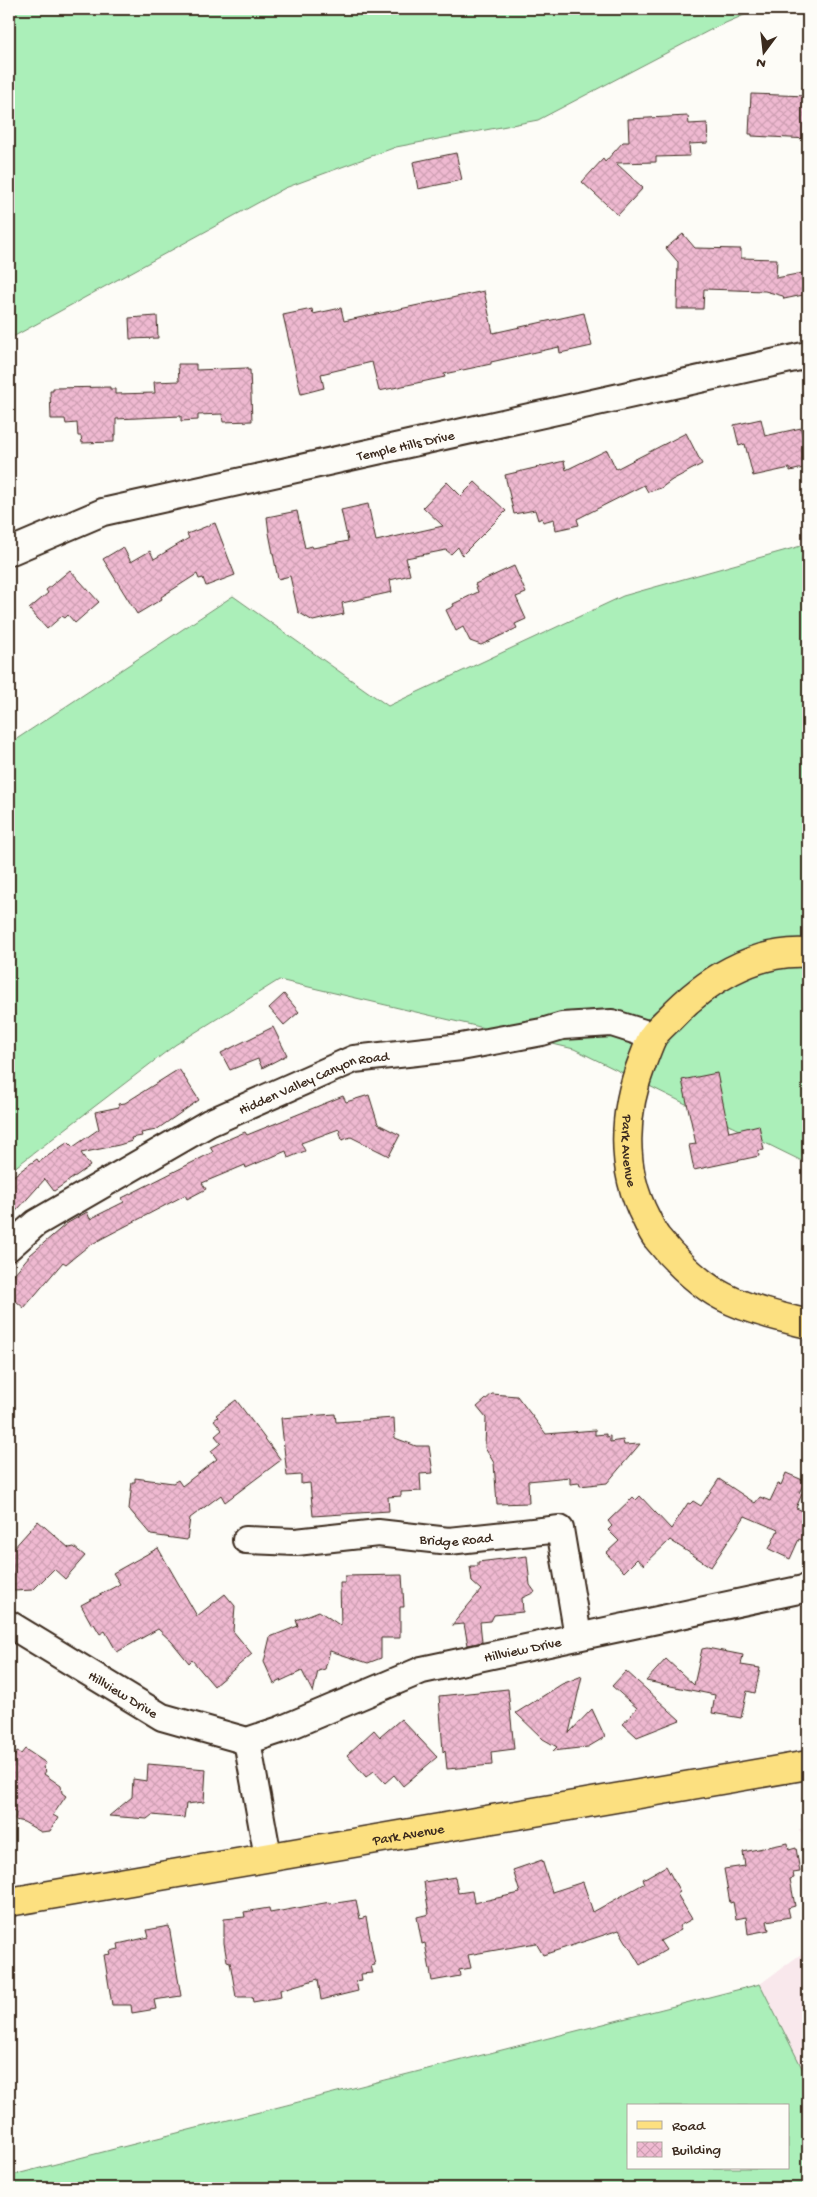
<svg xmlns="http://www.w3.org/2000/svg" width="817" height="2197" font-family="'Gochi Hand',sans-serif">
<defs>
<pattern id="building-cross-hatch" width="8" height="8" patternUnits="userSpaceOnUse" patternTransform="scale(1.25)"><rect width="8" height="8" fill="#efb9d1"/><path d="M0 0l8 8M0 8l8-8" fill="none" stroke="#ce9fb3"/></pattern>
</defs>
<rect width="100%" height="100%" fill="#fdfcf7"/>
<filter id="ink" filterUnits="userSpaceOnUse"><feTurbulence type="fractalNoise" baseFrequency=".02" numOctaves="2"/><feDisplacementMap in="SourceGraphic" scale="10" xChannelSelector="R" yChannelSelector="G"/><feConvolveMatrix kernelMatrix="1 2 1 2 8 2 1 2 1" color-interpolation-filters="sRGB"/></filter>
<g filter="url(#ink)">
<g fill="#f9e8ec">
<polygon points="808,1828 808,1852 799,1829"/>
<polygon points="808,1936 808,2080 760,1984 801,1954"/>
</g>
<g fill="#abefb9" stroke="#738c6c" fill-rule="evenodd">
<polygon points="9,9 758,9 714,28 538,120 396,147 285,188 9,339"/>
<polygon points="808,544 808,1164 574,1049 279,980 175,1045 9,1172 9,744 233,596 388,706 623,596"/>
<path d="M760 1984 808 2080V2188H9V2176ZM628 2106H788V2168H628Z"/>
</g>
<g fill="url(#building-cross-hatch)" stroke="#3b2a1e">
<polygon points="751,94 808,96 808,139 752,136 752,134 749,134"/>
<polygon points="688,116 689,124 707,123 708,143 689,144 690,156 656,157 656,162 616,163 643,188 618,215 582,182 603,159 605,162 623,142 629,142 628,119"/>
<polygon points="456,153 462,180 418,189 413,162"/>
<polygon points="683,234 695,248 741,249 741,258 777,259 776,278 808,272 808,294 784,299 783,296 765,291 704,289 703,309 677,309 678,262 666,248"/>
<polygon points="484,291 493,333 584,313 592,346 560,353 559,347 491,362 491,364 444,374 445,377 379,391 372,362 321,374 324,388 301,394 283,315 312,309 313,314 341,308 344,321"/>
<polygon points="157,316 158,338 130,339 129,318"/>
<polygon points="178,364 196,364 196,370 247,368 247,370 250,370 252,421 223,422 222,414 198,415 198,420 181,421 181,416 116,419 116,435 114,436 114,442 82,443 81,436 78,436 77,423 66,424 65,419 51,419 50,391 53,391 53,388 110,387 110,389 115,389 115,394 155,393 154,382 179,381"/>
<polygon points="761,419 765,436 801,428 808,467 790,471 790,468 753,476 745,444 739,446 734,425"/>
<polygon points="686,433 702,464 672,480 661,488 648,492 644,485 577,519 579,525 556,530 554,519 543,522 542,518 538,520 535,510 514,514 505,475 564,461 566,470 607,450 616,469"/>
<polygon points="447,482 461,496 475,482 506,511 462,555 458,547 451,554 446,550 406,558 410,575 390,580 392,592 342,603 344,614 313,621 298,612 290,576 278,579 269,533 267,517 297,511 305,548 312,546 313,548 348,541 341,510 368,504 376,541 443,526 423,507"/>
<polygon points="215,523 235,575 206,586 203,578 199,579 197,574 161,597 162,599 137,614 103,559 123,547 131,562 150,551 154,559 189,538 187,534"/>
<polygon points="514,566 526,593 516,597 526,619 515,624 517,628 481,645 470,641 463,627 456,631 446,610 454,606 453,604 478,592 475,584"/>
<polygon points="70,570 99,602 75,623 68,615 65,618 62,616 47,629 29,609 48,593 46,590"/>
<polygon points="284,994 299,1012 284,1025 269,1008"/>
<polygon points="273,1027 287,1055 262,1068 258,1059 230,1070 221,1053"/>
<polygon points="179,1069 199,1100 156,1130 141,1133 142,1136 131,1138 132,1141 119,1145 81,1153 90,1166 54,1191 45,1179 9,1219 9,1179 37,1159 39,1162 68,1142 73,1147 99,1129 95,1112 119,1107 118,1104 125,1103"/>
<polygon points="717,1073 729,1132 759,1125 764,1150 758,1151 759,1156 694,1170 689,1145 696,1144 682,1080"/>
<polygon points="369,1095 378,1124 400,1135 389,1156 351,1137 342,1140 339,1129 301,1143 305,1151 288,1158 286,1151 246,1168 245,1165 202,1183 206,1189 187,1199 185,1195 101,1239 87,1247 66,1264 63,1262 24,1308 9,1295 9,1280 30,1255 66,1224 87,1212 90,1219 124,1202 122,1198 213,1152 210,1147 245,1132 247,1135 343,1096 346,1102"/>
<polygon points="492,1394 517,1396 546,1434 595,1430 595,1435 606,1434 606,1437 610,1436 610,1442 623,1440 624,1445 640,1444 607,1483 580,1486 579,1483 570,1484 570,1477 528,1481 529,1503 497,1504 494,1463 485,1448 486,1418 477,1407"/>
<polygon points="236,1400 281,1460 225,1502 221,1495 190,1518 187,1540 151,1535 129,1509 132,1482 135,1482 135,1478 173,1483 178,1480 182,1486 217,1459 211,1451 221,1443 215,1436 222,1430 214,1420 218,1417 216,1415"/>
<polygon points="335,1414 336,1422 394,1418 395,1438 416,1446 429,1446 433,1473 420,1474 421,1491 401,1492 401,1496 388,1497 389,1511 313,1516 310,1483 301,1484 301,1475 287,1476 281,1418"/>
<polygon points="786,1473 805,1481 799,1493 802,1494 796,1508 808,1513 808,1543 799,1539 790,1559 769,1549 778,1530 745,1516 711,1567 670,1540 644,1565 637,1559 624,1572 606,1553 619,1541 608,1530 612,1526 608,1521 633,1497 636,1500 640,1496 671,1529 688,1503 690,1504 693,1501 701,1506 719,1479 755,1503 760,1497 770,1501 778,1484 781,1485"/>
<polygon points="38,1521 69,1548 74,1547 85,1556 65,1579 54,1569 33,1590 14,1591 12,1550"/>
<polygon points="158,1548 197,1616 225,1594 235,1606 233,1631 252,1654 214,1686 192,1660 189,1663 172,1642 158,1629 117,1652 105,1631 100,1634 94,1624 92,1625 81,1605 120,1584 113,1573"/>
<polygon points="527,1556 530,1585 535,1592 522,1598 523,1612 494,1615 491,1621 480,1622 482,1642 468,1645 464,1624 452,1625 481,1590 472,1582 470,1566 478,1566 478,1562"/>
<polygon points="402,1575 404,1607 400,1607 400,1638 381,1638 381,1658 368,1663 330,1651 325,1669 318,1671 313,1693 302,1671 274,1684 264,1662 270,1637 298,1626 296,1620 319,1611 341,1626 340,1583 345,1583 345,1576"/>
<polygon points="707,1648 743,1655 741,1665 760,1668 755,1693 747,1691 741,1718 712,1713 715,1695 646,1681 666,1659 694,1685 702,1649"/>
<polygon points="626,1671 680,1720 637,1737 623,1724 637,1708 612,1686"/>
<polygon points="582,1676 569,1733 592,1709 605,1737 588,1747 553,1751 557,1747 543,1739 516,1713 562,1684"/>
<polygon points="508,1689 514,1749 491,1752 492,1765 447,1769 445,1750 443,1752 439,1696"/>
<polygon points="401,1719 437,1757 403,1786 394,1775 385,1783 374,1771 366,1777 347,1755 374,1730 380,1737"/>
<polygon points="25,1749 46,1763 43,1768 46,1771 44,1774 61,1786 62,1793 66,1796 53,1815 58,1818 50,1831 41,1832 24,1822 15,1820 16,1813 9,1808 9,1764 17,1752 21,1754"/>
<polygon points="148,1764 206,1769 204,1802 186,1804 184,1818 152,1815 147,1819 109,1816 132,1797 133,1779 147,1781"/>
<polygon points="788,1843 789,1850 796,1848 800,1872 793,1873 794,1878 790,1879 795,1906 788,1908 790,1917 767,1921 769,1930 748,1934 746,1917 736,1919 733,1902 730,1903 724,1869 745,1866 743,1852"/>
<polygon points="542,1860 552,1892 583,1882 593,1912 645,1883 643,1879 666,1866 680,1892 677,1894 692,1919 679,1926 681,1930 660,1941 666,1950 640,1965 619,1930 543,1955 536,1943 468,1955 471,1968 459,1970 460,1976 432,1981 425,1943 422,1944 417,1917 429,1914 424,1882 455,1877 458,1893 472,1891 474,1903 520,1893 513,1870"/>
<polygon points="356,1900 360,1919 366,1917 375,1965 371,1966 373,1973 361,1974 362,1980 356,1981 358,1991 321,2000 318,1979 280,1990 281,1997 253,2002 252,1997 236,1997 230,1962 227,1961 224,1943 224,1919 245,1917 244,1912 269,1908 270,1913 330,1902 330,1904"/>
<polygon points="169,1926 181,1996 154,2000 156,2009 132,2013 131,2005 112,2005 104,1955 111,1954 110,1951 119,1949 118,1944 149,1937 147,1930"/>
</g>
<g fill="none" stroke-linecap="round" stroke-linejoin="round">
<defs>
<g id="minor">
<path id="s1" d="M9 552 103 512 808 355"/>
<path id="s2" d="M9 1247 36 1223 209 1123 354 1059 461 1047 542 1032 562 1026 612 1023 653 1036"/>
<path id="s3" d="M246 1540 296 1542 378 1533 449 1541 560 1529 578 1636"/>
<path id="s4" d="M9 1624 162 1717 247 1741 280 1730 422 1670 808 1588"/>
<polyline points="247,1741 268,1857"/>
</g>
<g id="major">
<path id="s5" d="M808 953C754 949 704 982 669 1019 664 1024 657 1030 653 1036 649 1043 646 1053 643 1060 623 1111 620 1169 646 1218 649 1224 652 1232 657 1238 672 1257 694 1279 715 1292 743 1309 777 1316 808 1324"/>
<path id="s6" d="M9 1902 808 1765"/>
</g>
</defs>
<use href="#minor" stroke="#3b2a1e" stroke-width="30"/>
<use href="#major" stroke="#3b2a1e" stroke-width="31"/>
<use href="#minor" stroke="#fdfcf7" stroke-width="26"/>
<use href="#major" stroke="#fce080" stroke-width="28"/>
</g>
</g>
<g text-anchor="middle" stroke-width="5" stroke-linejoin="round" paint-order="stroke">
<g font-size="14" fill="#3b2a1e" stroke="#fdfcf7">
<text dy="5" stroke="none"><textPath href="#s1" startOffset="412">Temple Hills Drive</textPath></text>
<text dy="5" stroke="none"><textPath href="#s2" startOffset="349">Hidden Valley Canyon Road</textPath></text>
<text dy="5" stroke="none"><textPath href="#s5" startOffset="301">Park Avenue</textPath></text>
<text dy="5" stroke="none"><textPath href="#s3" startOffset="211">Bridge Road</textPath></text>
<text dy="5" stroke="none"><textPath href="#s4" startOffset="559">Hillview Drive</textPath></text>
<text dy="5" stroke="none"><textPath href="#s4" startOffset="134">Hillview Drive</textPath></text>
<text dy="5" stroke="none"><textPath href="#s6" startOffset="405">Park Avenue</textPath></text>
</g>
</g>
<rect width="817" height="2197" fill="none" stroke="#fdfcf7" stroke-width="30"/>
<rect x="15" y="15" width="787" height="2167" fill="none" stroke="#3b2a1e" stroke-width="2" filter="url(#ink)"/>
<rect x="627" y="2104" width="162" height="65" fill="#fdfcf7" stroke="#afa8a0"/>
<rect x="637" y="2121" width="25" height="8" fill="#fce080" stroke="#afa8a0"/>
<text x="672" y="2130" font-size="15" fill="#3b2a1e">Road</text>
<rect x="637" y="2142" width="25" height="15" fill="url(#building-cross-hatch)" stroke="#afa8a0"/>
<text x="672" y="2154" font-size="15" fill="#3b2a1e">Building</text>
<g transform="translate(764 52) rotate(195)" stroke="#fdfcf7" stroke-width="4" paint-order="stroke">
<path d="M0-4L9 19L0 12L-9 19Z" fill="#3b2a1e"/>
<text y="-8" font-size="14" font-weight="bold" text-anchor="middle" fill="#3b2a1e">N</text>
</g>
</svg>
